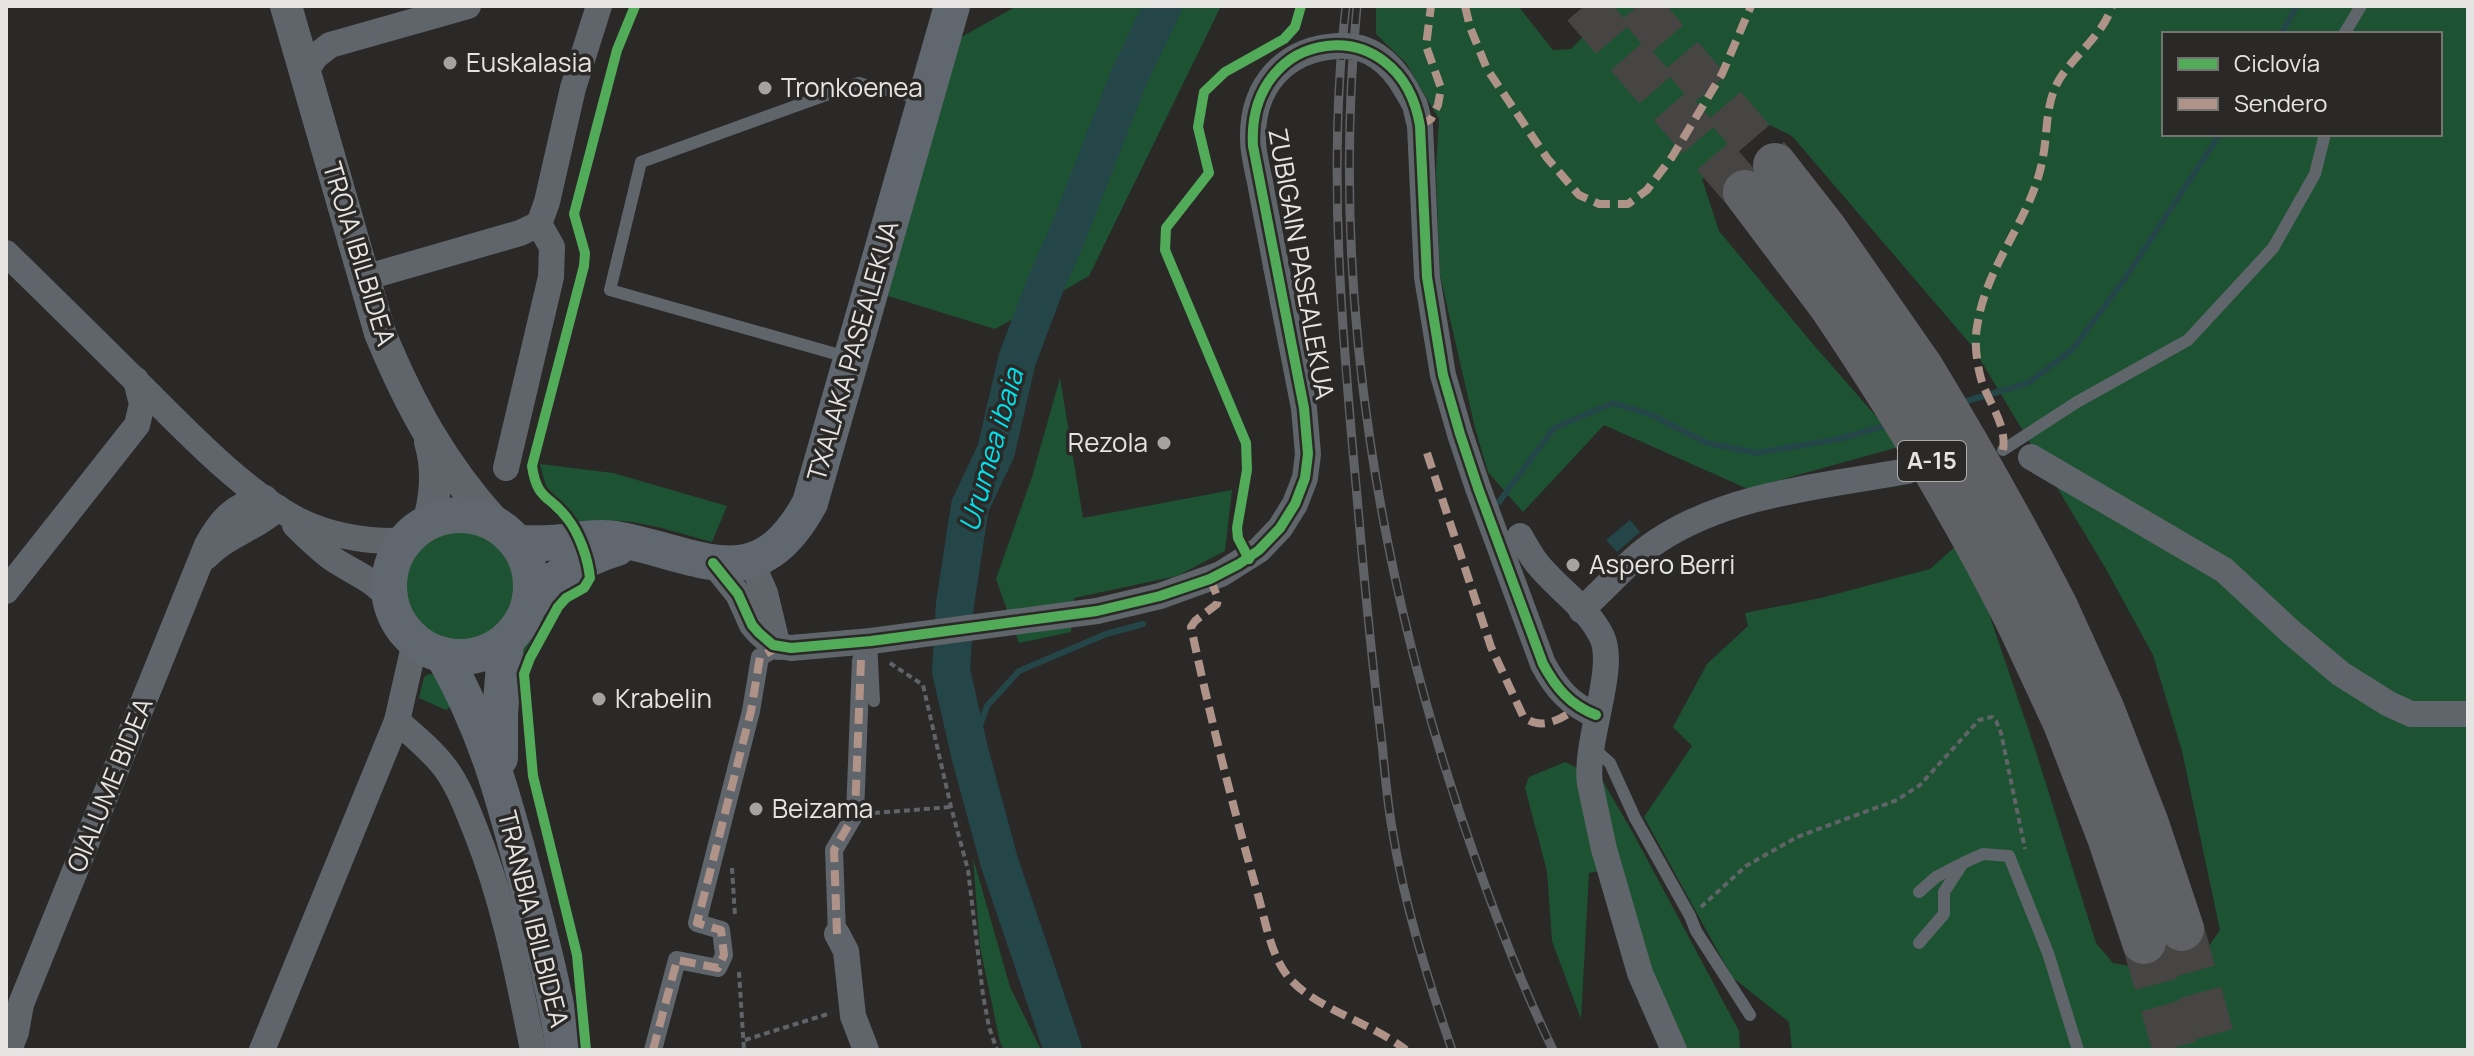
<svg xmlns="http://www.w3.org/2000/svg" width="2474" height="1056" font-family="Manrope,sans-serif">
<rect width="100%" height="100%" fill="#2a2928"/>
<g fill="#1d5332" fill-rule="evenodd">
<polygon points="1017,6 1221,6 1089,276 995,329 888,296 954,41"/>
<path d="M1376 6H1518L1553 50 1571 49 1613 6H2468V1050H1792L1789 1022 1732 977 1644 817 1692 746 1673 727 1707 664 1748 626 1745 613 1821 598 1930 569 1956 546 1986 605 2035 749 2096 943 2113 963 2140 968 2207 949 2220 930 2182 751 2153 655 2106 569 1972 346 1792 136 1762 121 1702 179 1719 231 1812 343 1902 446 1748 489 1604 425 1523 512 1488 472 1475 428 1440 275 1436 170 1439 119 1406 63 1376 34ZM2164 34H2440V134H2164Z"/>
<polygon points="1060,378 1083,518 1232,490 1225,551 1177,576 1074,598 1071,632 1019,643 996,579 1032,477"/>
<path d="M540 464 613 473 727 506 712 542C666 530 623 512 575 525 570 514 562 509 554 500 546 490 543 476 540 464Z"/>
<circle cx="460" cy="586" r="54"/>
<polygon points="586,573 583,584 565,593 557,600 520,668 511,667 515,656 550,603 568,585"/>
<polygon points="429,674 436,675 457,702 446,710 419,698 424,677"/>
<polygon points="1565,762 1602,780 1633,833 1739,1031 1740,1050 1681,1050 1645,970 1618,867 1589,873 1581,1019 1552,941 1547,871 1525,788 1529,777"/>
<polygon points="973,858 1010,987 1041,1050 1004,1050 1000,1042 980,947"/>
</g>
<polygon fill="#244648" points="1630,520 1640,532 1617,552 1606,540"/>
<g fill="none" stroke-linecap="round" stroke-linejoin="round">
<g stroke="#244648" stroke-width="6">
<polyline points="2281,34 2297,6"/>
<polyline points="1960,403 2028,383 2072,350 2124,280 2220,134"/>
<polyline points="1499,502 1554,428 1613,403 1652,415 1707,443 1757,453 1839,439 1888,425"/>
<polyline points="970,754 987,706 1019,671 1106,634 1143,624"/>
</g>
<polyline stroke="#244648" stroke-width="38" points="1063,1050 999,861 970,754 951,671 955,604 970,506 996,451 1017,360 1044,288 1069,231 1129,77 1163,6"/>
<g stroke="#464544" stroke-width="44" stroke-dasharray="44 22" stroke-linecap="butt">
<polyline points="1584,6 1745,192"/>
<polyline points="1638,6 1775,165"/>
<polyline points="2182,929 2216,1050"/>
<polyline points="2144,942 2175,1050"/>
</g>
<g stroke="#606468" stroke-width="4" stroke-dasharray="6 4" stroke-linecap="butt">
<polyline points="890,663 923,685 951,807 968,870 983,995 989,1027 997,1050"/>
<polyline points="874,813 951,807"/>
<polyline points="732,868 735,916"/>
<polyline points="1701,907 1746,866 1797,837 1897,800 1920,785 1979,720 1992,717 1996,721 2001,733 2025,849"/>
<polyline points="739,972 744,1050"/>
<polyline points="745,1040 831,1013"/>
</g>
<g stroke="#5f656a" stroke-width="12">
<polyline points="2344,34 2361,6"/>
<polyline points="850,358 610,290 641,162 859,83 922,99"/>
<polyline points="2003,450 2077,402 2188,340 2273,248 2315,174 2325,134"/>
<polyline points="871,641 874,701"/>
<polyline points="1593,748 1610,763 1635,818 1690,916 1696,931 1750,1015"/>
<polyline points="1919,892 1936,877 1959,865"/>
<polyline points="1919,943 1944,914 1944,892 1963,863 1983,854 2009,856 2048,953 2078,1050"/>
</g>
<g stroke="#5f656a" stroke-width="18">
<polyline points="837,934 834,850 855,814 861,660"/>
<polyline points="653,1050 677,960 718,968 724,955 721,930 697,923 751,711 760,657 778,647"/>
</g>
<g stroke="#5f656a" stroke-width="26">
<polyline points="305,72 316,56 330,45 468,6"/>
<path d="M1406 89 1415 105 1420 126 1427 277 1443 375 1460 434 1478 488 1543 664C1556 688 1570 705 1596 715"/>
<path d="M6 253C54 300 102 347 149 394 191 436 246 493 298 520 332 537 368 542 405 541"/>
<polyline points="364,278 520,233 539,224 547,202 573,88 599,6"/>
<polyline points="2031,457 2224,570 2291,632 2341,674 2389,704 2411,714 2468,714"/>
<polyline points="506,468 551,277 552,247 539,224"/>
<path d="M295 525C307 537 319 549 333 559 355 574 373 578 390 600"/>
<path d="M1520 536C1525 545 1530 554 1536 562 1556 588 1588 607 1602 637 1617 669 1584 742 1590 784L1604 849 1640 973 1674 1050"/>
<path d="M206 557C227 535 257 528 278 508"/>
<polyline points="751,561 765,593 778,647"/>
<polyline points="713,563 738,594 752,625 759,633 773,645 791,648 871,641 1097,611 1160,596 1221,574 1259,550 1280,528 1295,504 1305,478 1308,454 1304,408 1276,266"/>
<polyline points="6,591 137,425 142,404 136,380"/>
<path d="M1581 610C1608 587 1629 559 1659 540 1731 493 1825 486 1907 471"/>
<path d="M397 721C414 736 432 750 446 769 459 787 467 809 475 829 504 901 518 975 533 1050"/>
<polyline points="837,934 846,951 853,1016 866,1050"/>
<path d="M9 1050 16 1032 21 1004 207 545C221 519 235 504 265 498"/>
<polyline points="262,1050 397,721 415,642"/>
</g>
<g stroke="#5f656a" stroke-width="32">
<path d="M286 6 380 333C410 406 443 466 496 524"/>
<path d="M428 523C436 496 438 469 430 442"/>
</g>
<g stroke="#61676e" stroke-width="36">
<circle cx="460" cy="586" r="71"/>
<path d="M517 543C532 543 546 544 561 542 579 540 597 536 616 539 700 554 757 601 810 503L952 6"/>
<path d="M529 605C554 576 581 559 617 548"/>
<path d="M443 655C486 730 503 796 525 878 540 935 555 991 564 1050"/>
<polyline points="500,758 500,714 506,641"/>
</g>
<g stroke="#5f6164" stroke-width="44">
<polyline points="1775,165 1825,229 1921,367"/>
<polyline points="1745,192 1831,306"/>
<polyline points="2056,607 2102,708 2147,824 2182,929"/>
<polyline points="2019,624 2065,723 2109,837 2144,942"/>
</g>
<defs>
<g id="rail">
<path d="M1346 6C1327 168 1342 334 1357 496 1364 579 1372 661 1382 744 1385 772 1387 800 1392 828 1404 904 1427 977 1452 1050"/>
<path d="M1357 6C1329 296 1380 592 1478 866 1500 928 1524 990 1553 1050"/>
</g>
</defs>
<use href="#rail" stroke="#5f6164" stroke-width="9"/>
<use href="#rail" stroke="#2b2927" stroke-width="6" stroke-dasharray="18" stroke-linecap="butt"/>
<path stroke="#5f656a" stroke-width="26" d="M1276 266C1271 238 1265 210 1260 182 1257 168 1253 153 1253 139 1252 86 1284 49 1338 46 1370 44 1391 63 1406 89"/>
<g stroke="#5f6164" stroke-width="44">
<path d="M1831 306C1901 410 1963 512 2019 624"/>
<path d="M1921 367C1969 446 2014 525 2056 607"/>
</g>
<g stroke="#af9288" stroke-width="8" stroke-dasharray="16 8" stroke-linecap="butt">
<polyline points="1465,6 1470,27 1487,69 1547,158 1579,195 1599,204 1628,204 1647,190 1672,157 1722,74 1751,6"/>
<polyline points="1420,126 1431,119 1438,105 1441,88 1426,46 1431,6"/>
<path d="M2003 450C2007 425 1990 405 1982 382 1977 366 1974 343 1977 327 1986 263 2032 220 2043 157 2048 131 2045 104 2059 80 2075 54 2103 35 2112 6"/>
<path d="M1427 453 1491 647 1523 716C1540 732 1562 719 1578 707"/>
<path d="M1210 579 1218 598 1217 604 1195 621 1191 627C1210 717 1233 807 1258 895 1266 923 1271 958 1291 980 1319 1010 1372 1023 1406 1050"/>
<polyline points="837,934 834,850 855,814 861,660"/>
<polyline points="653,1050 677,960 718,968 724,955 721,930 697,923 751,711 760,657 778,647"/>
</g>
<defs>
<g id="cycleway">
<polyline points="1249,559 1238,538 1237,528 1247,470 1246,443 1165,250 1166,228 1209,173 1198,127 1204,92 1225,72 1284,39 1295,27 1301,6"/>
<path d="M713 563 738 594 752 625 759 633 773 645 791 648 871 641 1097 611 1160 596 1210 579 1239 564 1259 550 1280 528 1295 504 1305 478 1308 454 1304 408 1253 146C1246 26 1400 6 1420 126L1427 277 1443 375 1460 434 1478 488 1543 664C1556 688 1570 705 1596 715"/>
<path d="M586 1050 577 955 533 776 524 674 530 658 558 607 566 598 584 588 590 578C588 558 579 533 567 518 550 495 537 501 532 466L584 266 585 253 574 214 617 50 635 6"/>
</g>
</defs>
<use href="#cycleway" stroke="#2b2927" stroke-width="15"/>
<use href="#cycleway" stroke="#51ab58" stroke-width="10"/>
</g>
<g fill="#a4a3a1" stroke="#2b2927" stroke-width="3">
<circle cx="450" cy="63" r="8"/>
<circle cx="765" cy="88" r="8"/>
<circle cx="1164" cy="443" r="8"/>
<circle cx="1573" cy="565" r="8"/>
<circle cx="599" cy="699" r="8"/>
<circle cx="756" cy="809" r="8"/>
</g>
<g text-anchor="middle" stroke-width="7" stroke-linejoin="round" paint-order="stroke">
<rect fill="#2b2927" stroke="#adacaa" stroke-width="2" x="1898" y="441" width="68" height="40" rx="6"/>
<g font-size="24" font-weight="bold" fill="#e5e4e2">
<text x="1932" y="469">A-15</text>
</g>
<g font-size="26" fill="#e5e4e2" stroke="#2b2927" text-anchor="start">
<text x="466" y="72">Euskalasia</text>
<text x="781" y="97">Tronkoenea</text>
<text x="1148" y="452" text-anchor="end">Rezola</text>
<text x="1589" y="574">Aspero Berri</text>
<text x="615" y="708">Krabelin</text>
<text x="772" y="818">Beizama</text>
</g>
<g font-size="26" fill="#e5e4e2" stroke="#2b2927">
<text transform="translate(359 254) rotate(73)" y="9">TROIA IBILBIDEA</text>
<text transform="translate(1301 264) rotate(80)" y="9">ZUBIGAIN PASEALEKUA</text>
<text transform="translate(853 351) rotate(-74)" y="9">TXALAKA PASEALEKUA</text>
<text transform="translate(110 785) rotate(-68)" y="9">OIALUME BIDEA</text>
<text transform="translate(533 919) rotate(76)" y="9">TRANBIA IBILBIDEA</text>
</g>
<g font-size="28" font-style="italic" fill="#03dfe9" stroke="#2b2927">
<text transform="translate(991 450) rotate(-74)" y="10">Urumea ibaia</text>
</g>
</g>
<rect width="2474" height="1056" fill="none" stroke="#e5e4e2" stroke-width="16"/>
<rect x="2162" y="32" width="280" height="104" fill="#2b2927" stroke="#757472" stroke-width="2"/>
<rect x="2178" y="58" width="40" height="12" fill="#51ab58" stroke="#757472" stroke-width="2"/>
<text x="2234" y="72" font-size="24" fill="#e5e4e2">Ciclovía</text>
<rect x="2178" y="98" width="40" height="12" fill="#af9288" stroke="#757472" stroke-width="2"/>
<text x="2234" y="112" font-size="24" fill="#e5e4e2">Sendero</text>
</svg>
